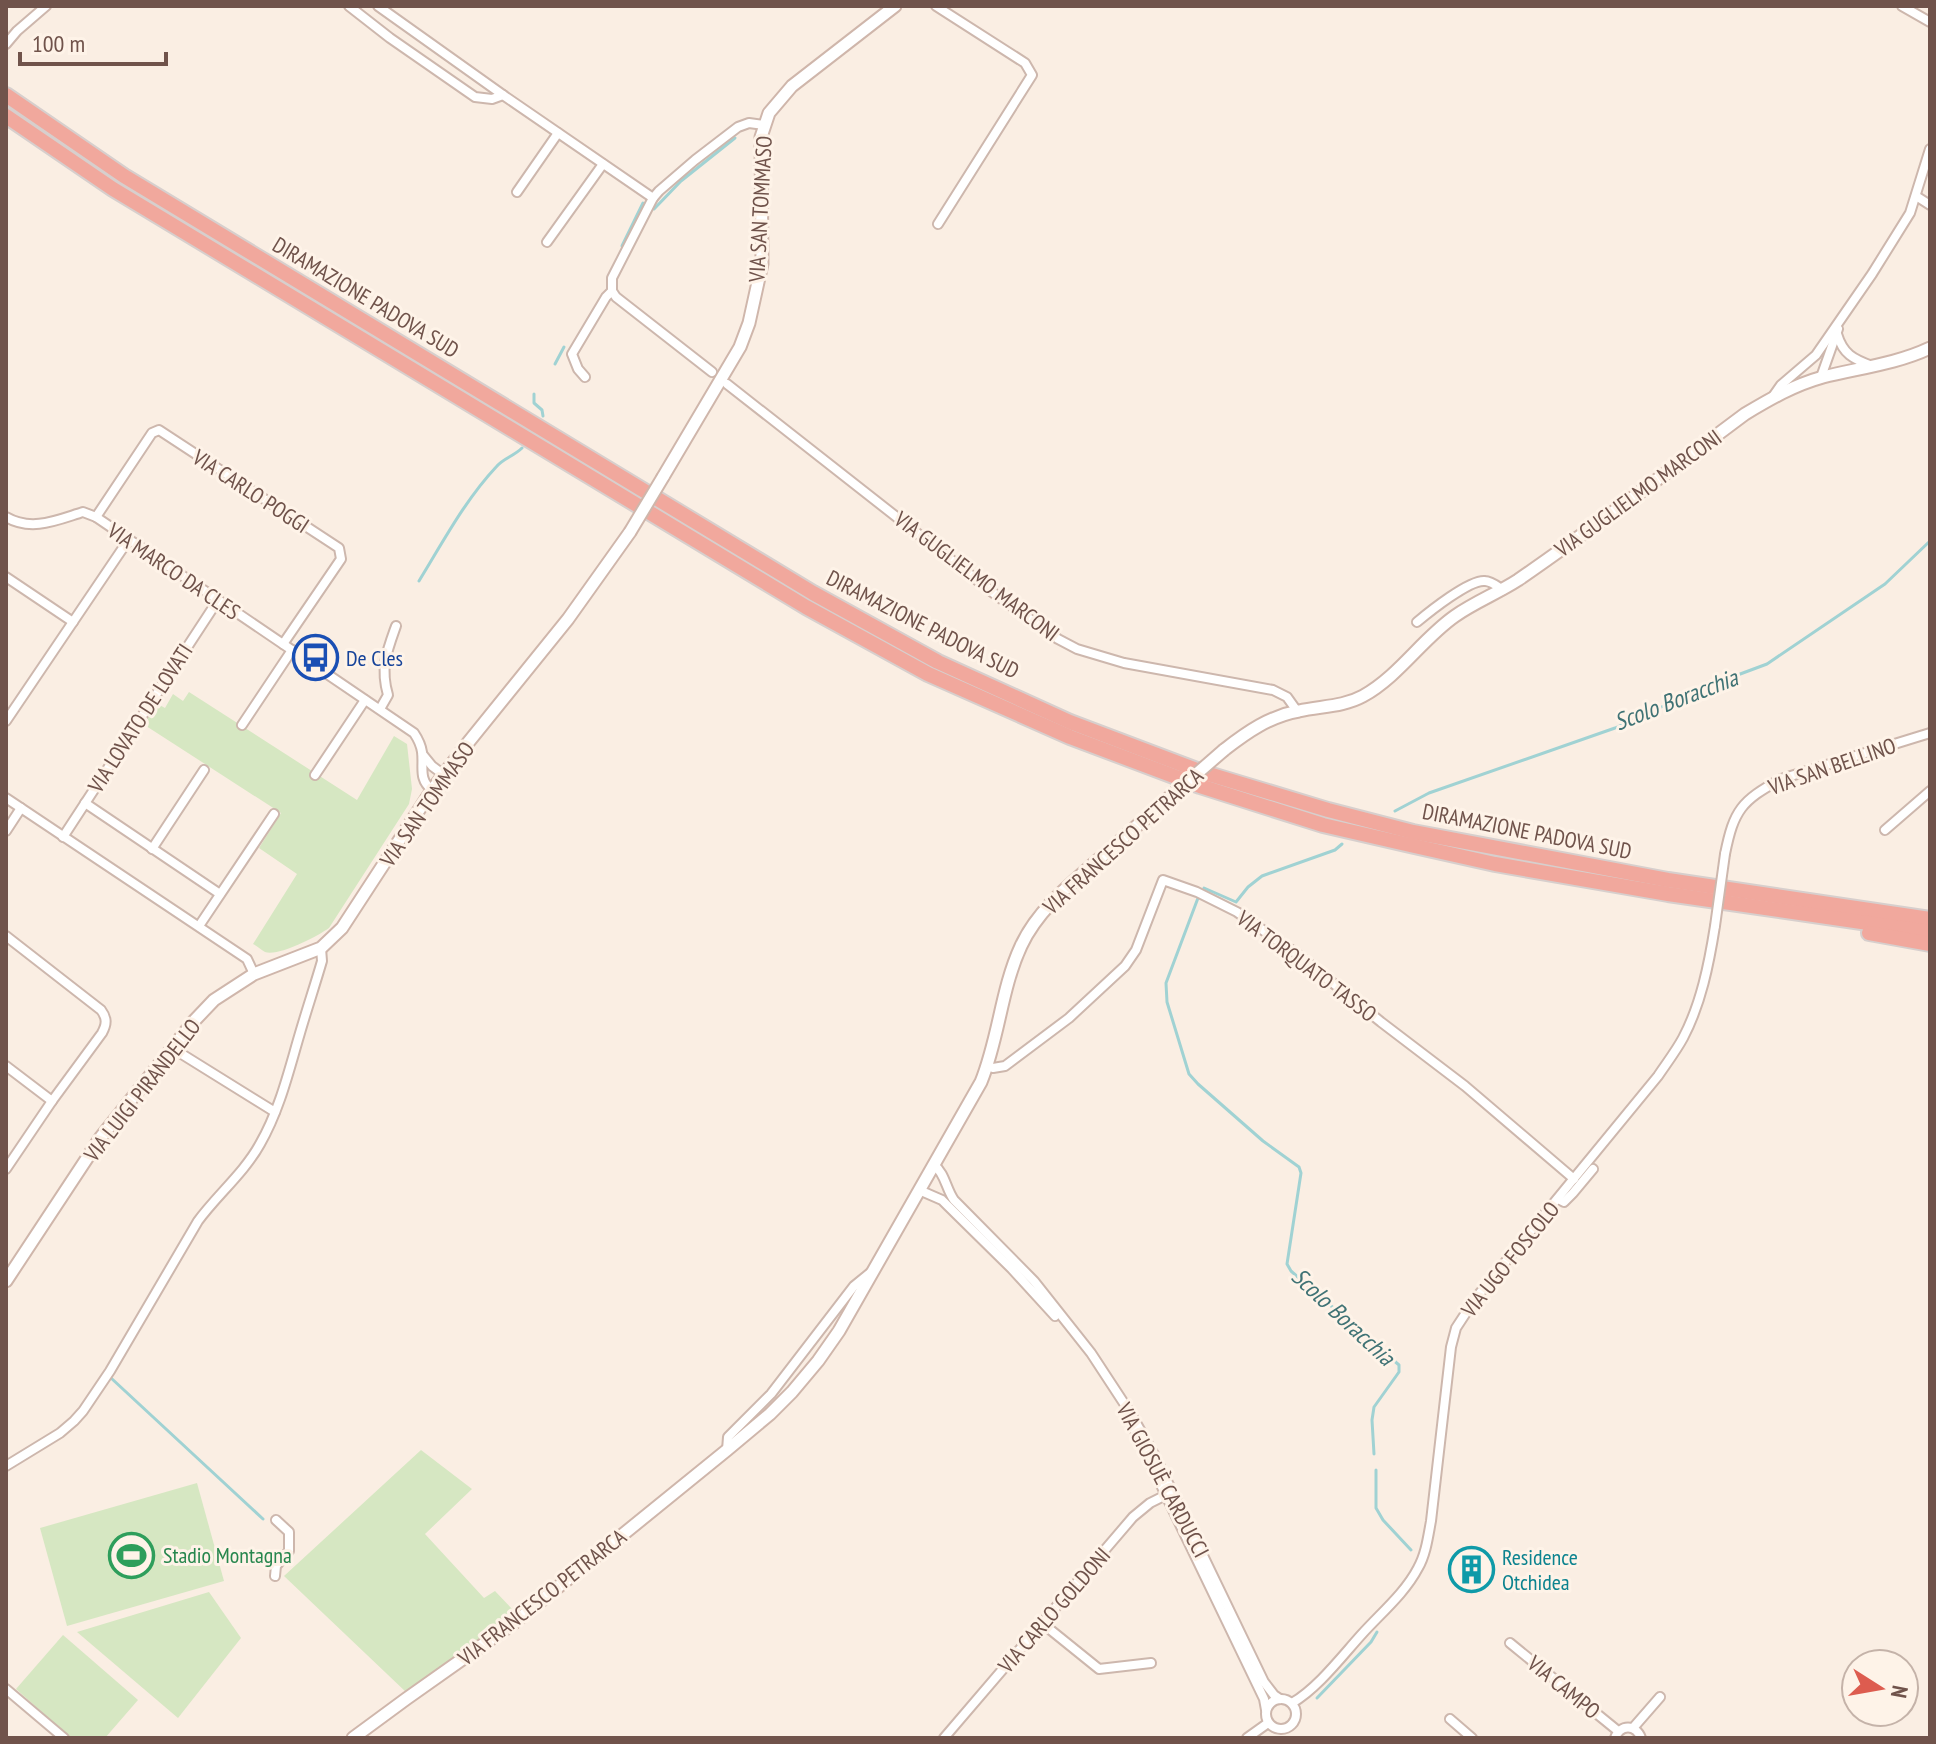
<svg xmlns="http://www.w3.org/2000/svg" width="1936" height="1744" font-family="'PT Sans Narrow',sans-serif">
<rect width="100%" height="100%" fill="#faeee3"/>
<g fill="#d6e7c2">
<path d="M189 692 357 800 394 736 407 744 412 789 409 804 329 928C318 936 278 957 265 952 261 950 257 946 253 944L297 874 259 848 281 813 143 724 156 703 165 708 173 694 183 701Z"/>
<polygon points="421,1450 472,1489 425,1534 484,1598 495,1591 515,1612 407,1693 284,1576"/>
<polygon points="197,1483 224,1581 67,1626 40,1528"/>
<polygon points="209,1592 241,1638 178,1718 77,1632"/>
<polygon points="63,1635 138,1700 105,1738 71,1738 16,1689"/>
</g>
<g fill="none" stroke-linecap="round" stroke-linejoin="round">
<g stroke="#a0d2d3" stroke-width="3">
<polyline points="654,209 681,181 735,138"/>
<polyline points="622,246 643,203"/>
<polyline points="555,364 564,347"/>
<polyline points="534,394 534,403 542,410 543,416"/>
<path d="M419 581C443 542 465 500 497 466 504 458 514 456 522 448"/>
<polyline points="1395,811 1429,793 1615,728 1708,686 1767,664 1885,584 1930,541"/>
<polyline points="1204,888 1236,902 1248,887 1262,876 1335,850 1342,844"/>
<polyline points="1198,898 1166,983 1167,1002 1189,1074 1198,1084 1263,1141 1299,1167 1301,1173 1287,1264 1291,1271 1399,1365 1399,1372 1374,1407 1372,1420 1374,1454"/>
<polyline points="111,1378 263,1519"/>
<polyline points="1376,1470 1376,1508 1383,1520 1411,1550"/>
<polyline points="1317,1698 1371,1642 1377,1632"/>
</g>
<defs>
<g id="street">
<polyline points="349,6 390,38 475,97 492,99 503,95"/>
<polyline points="378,6 503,95 653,198"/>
<polyline points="936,6 1025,63 1032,75 938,224"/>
<polyline points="1902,6 1930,22"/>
<polyline points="6,44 17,31 46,6"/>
<polyline points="517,192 558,133"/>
<polyline points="1916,196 1930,205"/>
<polyline points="547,242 603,164"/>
<polyline points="612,291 616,297 712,372"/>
<path d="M1837 334C1843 354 1853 359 1872 366"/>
<polyline points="585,377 578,369 572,354 606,297 612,291 612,278 653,198 659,191 695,160 738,127 749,123 764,125"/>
<polyline points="1821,377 1838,329"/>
<polyline points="727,384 996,595 1058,639 1077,649 1124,663 1273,690 1287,697 1297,711"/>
<polyline points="1774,395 1781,385 1816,355 1872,274 1910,213 1930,149"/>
<path d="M6 517C32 532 57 520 83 512L96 517 414 733C418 739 421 745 422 752 424 767 418 779 432 790"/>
<polyline points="96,517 152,433 159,430 339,548 341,559 283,644"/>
<polyline points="6,577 73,622"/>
<path d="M1417 622C1429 612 1470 579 1485 581 1491 581 1497 586 1503 590"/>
<path d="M380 709 388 695C380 668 387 651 396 626"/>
<polyline points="6,721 129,539"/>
<polyline points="242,725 292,650"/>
<polyline points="423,755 432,766 444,775"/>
<polyline points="315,775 365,700"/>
<polyline points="6,798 247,959 254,974"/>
<polyline points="85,803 220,894"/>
<polyline points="1885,830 1930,791"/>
<polyline points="6,831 21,808"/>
<polyline points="63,837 218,600"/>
<polyline points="152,849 204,770"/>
<path d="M1725 854C1734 810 1741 801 1781 779L1930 733"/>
<polyline points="199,926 274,814"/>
<path d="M6 936 101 1010C107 1018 107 1024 102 1033L52 1101 6 1169"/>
<polyline points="172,1048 275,1112"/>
<polyline points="6,1066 52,1101"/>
<polyline points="987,1066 993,1068 1005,1066 1069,1018 1125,966 1136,950 1163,880 1197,892 1237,912 1297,954 1381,1022 1465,1086 1574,1179"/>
<path d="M934 1165C945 1173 946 1189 954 1200L1034 1281 1091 1353 1131 1414 1156 1458 1264 1682 1274 1695 1280 1699"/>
<polyline points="919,1190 942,1200 948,1206 1012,1269 1055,1316"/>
<polyline points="1558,1199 1564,1202 1573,1193 1593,1169"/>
<polyline points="1134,1429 1264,1699 1266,1710"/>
<polyline points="727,1450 728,1437 771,1394 854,1286 870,1273"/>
<path d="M6 1466 60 1433 74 1421 83 1411 110 1371 198 1221C217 1195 244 1173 260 1144 280 1109 289 1070 300 1033 307 1009 315 985 322 961L321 948"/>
<polyline points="275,1576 276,1566 289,1551 289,1532 276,1520"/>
<polyline points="1042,1623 1099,1669 1151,1663"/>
<polyline points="1510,1643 1618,1731"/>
<polyline points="6,1689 64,1738"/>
<circle cx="1281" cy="1714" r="15"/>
<path d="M1292 1703C1318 1688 1342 1656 1362 1634 1381 1613 1405 1593 1418 1568 1426 1554 1428 1537 1431 1521L1451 1347 1456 1328 1475 1299 1658 1076C1666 1064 1676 1051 1683 1038 1701 1004 1709 964 1715 926"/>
<polyline points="1450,1719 1472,1738"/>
<polyline points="1633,1728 1660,1697"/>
<polyline points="944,1738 1133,1517 1150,1503 1170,1493"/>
<polyline points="1247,1738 1268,1723"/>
<path d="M1615 1738C1620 1724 1636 1724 1641 1738"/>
</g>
<g id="secondary">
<polyline points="663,477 740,347 749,323 762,264 761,137 769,113 792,86 895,6"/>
<path d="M1224 750C1247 732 1270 716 1299 711 1321 706 1343 707 1363 696 1399 676 1422 639 1455 616 1475 602 1498 593 1518 580 1595 527 1670 470 1745 414 1770 399 1794 385 1823 377 1859 368 1896 364 1930 348"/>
<polyline points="6,1281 101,1137 194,1021 214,1000 254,974 321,948 342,928 432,790 467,744 568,619 630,532"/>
<path d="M353 1738 406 1699 515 1622 727 1450 770 1414 792 1392 818 1361 839 1331 981 1082C999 1038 1001 989 1021 946 1037 911 1069 885 1098 860 1120 841 1141 822 1163 803"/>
</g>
<g id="highway">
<polyline points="6,95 124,176 813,593 938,662 1070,722 1202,772 1328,810 1413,832 1668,880 1930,919"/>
<polyline points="6,116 113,189 806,607 928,674 1070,737 1200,786 1323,825 1410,845 1495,864 1668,894 1930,932"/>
<polyline points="1869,933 1930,944"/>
</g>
</defs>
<use href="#street" stroke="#cdb7ad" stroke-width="12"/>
<use href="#secondary" stroke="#cfb6ab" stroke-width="15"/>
<use href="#highway" stroke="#d7cfcd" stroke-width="18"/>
<use href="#street" stroke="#fff" stroke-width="8"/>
<use href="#secondary" stroke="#fff" stroke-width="11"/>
<use href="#highway" stroke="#f1a89d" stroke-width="14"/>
<defs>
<polyline id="street-bridge" points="1715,926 1725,854"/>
<g id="secondary-bridge">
<polyline points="630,532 663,477"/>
<polyline points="1163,803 1224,750"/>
</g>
</defs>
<use href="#street-bridge" stroke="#cdb7ad" stroke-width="12" stroke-linecap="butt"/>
<use href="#secondary-bridge" stroke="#cfb6ab" stroke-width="15" stroke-linecap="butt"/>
<use href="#street-bridge" stroke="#fff" stroke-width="8"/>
<use href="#secondary-bridge" stroke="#fff" stroke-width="11"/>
</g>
<defs>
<symbol id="bus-ring" viewBox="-11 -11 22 22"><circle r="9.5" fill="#fef3e8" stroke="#1a4fb4" stroke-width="1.5"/><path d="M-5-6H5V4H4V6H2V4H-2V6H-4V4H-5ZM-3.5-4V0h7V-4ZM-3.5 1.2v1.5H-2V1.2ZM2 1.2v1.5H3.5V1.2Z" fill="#1a4fb4"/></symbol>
<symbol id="stadium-ring" viewBox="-11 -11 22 22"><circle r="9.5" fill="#fef3e8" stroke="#2e9e5b" stroke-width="1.5"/><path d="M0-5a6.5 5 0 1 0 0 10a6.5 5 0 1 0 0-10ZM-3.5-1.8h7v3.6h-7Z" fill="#2e9e5b"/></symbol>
<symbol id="building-ring" viewBox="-11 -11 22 22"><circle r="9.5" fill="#fef3e8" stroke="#0f9aa8" stroke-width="1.5"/><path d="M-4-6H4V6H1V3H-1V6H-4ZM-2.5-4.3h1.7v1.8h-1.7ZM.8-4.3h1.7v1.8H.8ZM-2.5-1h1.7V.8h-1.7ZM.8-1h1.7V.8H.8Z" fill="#0f9aa8"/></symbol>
</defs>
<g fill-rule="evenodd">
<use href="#bus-ring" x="290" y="632" width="51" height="51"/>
<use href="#stadium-ring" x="106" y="1530" width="51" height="51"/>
<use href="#building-ring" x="1446" y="1544" width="51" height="51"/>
</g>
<g text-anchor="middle" stroke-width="6" stroke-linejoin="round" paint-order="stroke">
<g font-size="22" fill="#70534b" stroke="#fef3e8">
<text transform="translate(760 209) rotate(-87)" y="8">VIA SAN TOMMASO</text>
<text transform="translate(366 297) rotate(31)" y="8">DIRAMAZIONE PADOVA SUD</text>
<text transform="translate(251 491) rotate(33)" y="8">VIA CARLO POGGI</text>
<text transform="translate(1638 493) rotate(-36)" y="8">VIA GUGLIELMO MARCONI</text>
<text transform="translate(174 571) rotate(34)" y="8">VIA MARCO DA CLES</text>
<text transform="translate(977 576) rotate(37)" y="8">VIA GUGLIELMO MARCONI</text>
<text transform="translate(923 624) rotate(27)" y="8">DIRAMAZIONE PADOVA SUD</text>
<text transform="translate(140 718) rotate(-57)" y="8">VIA LOVATO DE LOVATI</text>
<text transform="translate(1832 766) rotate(-19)" y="8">VIA SAN BELLINO</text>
<text transform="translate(427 804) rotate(-55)" y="8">VIA SAN TOMMASO</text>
<text transform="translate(1527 831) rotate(11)" y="8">DIRAMAZIONE PADOVA SUD</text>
<text transform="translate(1123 841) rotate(-42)" y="8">VIA FRANCESCO PETRARCA</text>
<text transform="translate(1307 966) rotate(37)" y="8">VIA TORQUATO TASSO</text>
<text transform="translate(142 1090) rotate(-52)" y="8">VIA LUIGI PIRANDELLO</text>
<text transform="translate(1510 1259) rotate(-51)" y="8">VIA UGO FOSCOLO</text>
<text transform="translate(1163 1480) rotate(62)" y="8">VIA GIOSUÈ CARDUCCI</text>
<text transform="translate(542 1597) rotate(-38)" y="8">VIA FRANCESCO PETRARCA</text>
<text transform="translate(1054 1610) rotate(-49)" y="8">VIA CARLO GOLDONI</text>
<text transform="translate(1564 1687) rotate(39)" y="8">VIA CAMPO</text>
</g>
<g font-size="22" fill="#164399" stroke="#fef3e8" text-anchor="start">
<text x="346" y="666">De Cles</text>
</g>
<g font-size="22" fill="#27864d" stroke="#fef3e8" text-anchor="start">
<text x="163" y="1563">Stadio Montagna</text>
</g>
<g font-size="22" fill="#0d838f" stroke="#fef3e8" text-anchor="start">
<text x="1502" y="1565">Residence<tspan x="1502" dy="25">Otchidea</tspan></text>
</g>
<g font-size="24" font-style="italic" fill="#407375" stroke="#fef3e8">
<text transform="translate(1676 700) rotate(-21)" y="8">Scolo Boracchia</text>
<text transform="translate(1343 1317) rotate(43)" y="8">Scolo Boracchia</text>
</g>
</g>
<rect width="1936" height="1744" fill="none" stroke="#70534b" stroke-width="16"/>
<g transform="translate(1880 1688) rotate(101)"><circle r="38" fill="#fef3e8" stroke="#c5b3a9" stroke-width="2"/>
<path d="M0-6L14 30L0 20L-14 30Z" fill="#dd5c4f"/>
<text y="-12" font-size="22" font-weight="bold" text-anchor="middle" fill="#70534b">N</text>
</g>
<path d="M20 52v12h146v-12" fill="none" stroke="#70534b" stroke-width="4"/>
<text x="32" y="52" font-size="24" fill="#70534b" stroke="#fef3e8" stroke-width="6" paint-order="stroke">100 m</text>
</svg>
